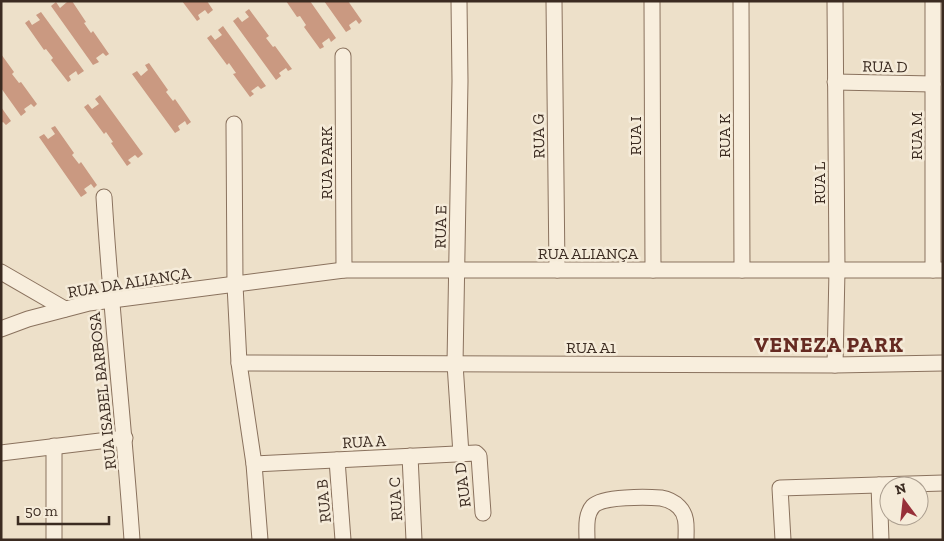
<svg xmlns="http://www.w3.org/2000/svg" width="944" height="541" font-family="'Zilla Slab',serif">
<rect width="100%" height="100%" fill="#ede0c9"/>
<g fill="#ca9981">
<polygon points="66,1 72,1 86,22 84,23 91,33 93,31 109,54 106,56 103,53 96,58 99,62 93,65 51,6 56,2 60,8 67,2"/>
<polygon points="182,1 207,1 213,10 208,14 205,10 198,15 200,19 197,21"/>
<polygon points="286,1 310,1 336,38 331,42 329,38 322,43 324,47 320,49 304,27 306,25 300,16 297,17"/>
<polygon points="324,1 348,1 362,21 359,24 356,20 349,25 351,29 346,32"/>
<polygon points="249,9 269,36 266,38 273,47 275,46 292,69 288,71 286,68 279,73 281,76 276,80 233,21 238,17 242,22 249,17 245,12"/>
<polygon points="41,12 84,71 78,75 76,71 69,76 71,80 68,82 51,60 53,58 46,49 44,50 25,23 29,20 32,25 40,20 36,15"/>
<polygon points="223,26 266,86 261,89 258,86 251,91 254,94 250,97 233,74 236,73 229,63 227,65 207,38 211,35 215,40 222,35 218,30"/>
<polygon points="1,54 14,72 12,74 19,83 21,82 37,104 34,107 31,104 24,109 26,112 21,116 1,88"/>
<polygon points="149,63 168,90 166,92 173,101 175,99 191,122 187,125 185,121 178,126 180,130 175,133 132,74 137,71 141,76 148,70 145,65"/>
<polygon points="100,95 143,154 138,158 135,155 128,160 131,163 127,166 111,143 113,142 106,132 104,134 84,107 88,104 92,109 99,104 95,99"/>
<polygon points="1,107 11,121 6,125 3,122 1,123"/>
<polygon points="55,126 74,153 72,155 79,164 81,162 97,185 94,188 91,184 84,189 87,193 81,197 39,137 44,134 48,139 55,134 51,128"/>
</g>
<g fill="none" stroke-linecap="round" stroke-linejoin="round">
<defs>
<g id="street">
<polyline points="459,1 460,81 455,364 461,454"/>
<polyline points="554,1 557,270"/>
<polyline points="652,1 653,270"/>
<polyline points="741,1 742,270"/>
<polyline points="343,56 344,270"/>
<polyline points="835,82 933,84"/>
<polyline points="234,124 235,285 239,363 254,464 260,540"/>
<path d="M104 197C111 312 124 425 132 540"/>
<polyline points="933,270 933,1"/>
<polyline points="1,272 65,309"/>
<polyline points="1,329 28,319 89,303 344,270 943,270"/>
<polyline points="239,363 835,365 943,363"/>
<polyline points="835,365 837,270 835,1"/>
<polyline points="54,446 54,540"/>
<polyline points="1,453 125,438"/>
<polyline points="410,456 414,540"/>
<polyline points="337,460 343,540"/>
<polyline points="254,464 476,453 479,456 483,513"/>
<polyline points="879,485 881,540"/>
<path d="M587 540C587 529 585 515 593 506 603 496 647 497 661 498 667 499 674 502 679 507 688 516 686 528 686 540"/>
<polyline points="783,540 780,488 943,483"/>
</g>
</defs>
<use href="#street" stroke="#8a725e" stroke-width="17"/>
<use href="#street" stroke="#f8eedd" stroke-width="15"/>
</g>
<g text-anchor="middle" stroke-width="5" stroke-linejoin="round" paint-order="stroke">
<g font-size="16" fill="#3b2b21" stroke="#f5ebd9">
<text transform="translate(885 66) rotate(1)" y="6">RUA D</text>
<text transform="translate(538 136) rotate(-91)" y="6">RUA G</text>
<text transform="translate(635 136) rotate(-90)" y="6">RUA I</text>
<text transform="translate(724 136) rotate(-90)" y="6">RUA K</text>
<text transform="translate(916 136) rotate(-90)" y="6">RUA M</text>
<text transform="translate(326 163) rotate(-90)" y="6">RUA PARK</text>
<text transform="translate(819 183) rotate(-90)" y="6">RUA L</text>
<text transform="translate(440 227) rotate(-89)" y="6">RUA E</text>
<text x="588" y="259">RUA ALIANÇA</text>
<text transform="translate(129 282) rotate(-9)" y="6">RUA DA ALIANÇA</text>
<text x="591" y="353">RUA A1</text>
<text transform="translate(102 391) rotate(-96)" y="6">RUA ISABEL BARBOSA</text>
<text transform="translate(364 441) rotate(-3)" y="6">RUA A</text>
<text transform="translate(462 485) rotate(-97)" y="6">RUA D</text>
<text transform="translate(395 499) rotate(-93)" y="6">RUA C</text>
<text transform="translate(323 501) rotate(-95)" y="6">RUA B</text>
</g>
<g font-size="21" font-weight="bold" letter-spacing="1" fill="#662b22" stroke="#f5ebd9">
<text x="829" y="352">VENEZA PARK</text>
</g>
</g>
<rect width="944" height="541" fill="none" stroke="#3b2b21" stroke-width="5"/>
<g transform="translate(904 501) rotate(345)"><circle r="24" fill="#f5ebd9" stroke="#ab9e8f"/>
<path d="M0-4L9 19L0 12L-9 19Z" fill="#973039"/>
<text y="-8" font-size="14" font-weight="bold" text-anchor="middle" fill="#3b2b21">N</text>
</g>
<path d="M18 516v8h91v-8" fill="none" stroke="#3b2b21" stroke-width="2.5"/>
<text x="25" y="516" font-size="15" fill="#3b2b21" stroke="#f5ebd9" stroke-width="4" paint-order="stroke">50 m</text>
</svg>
